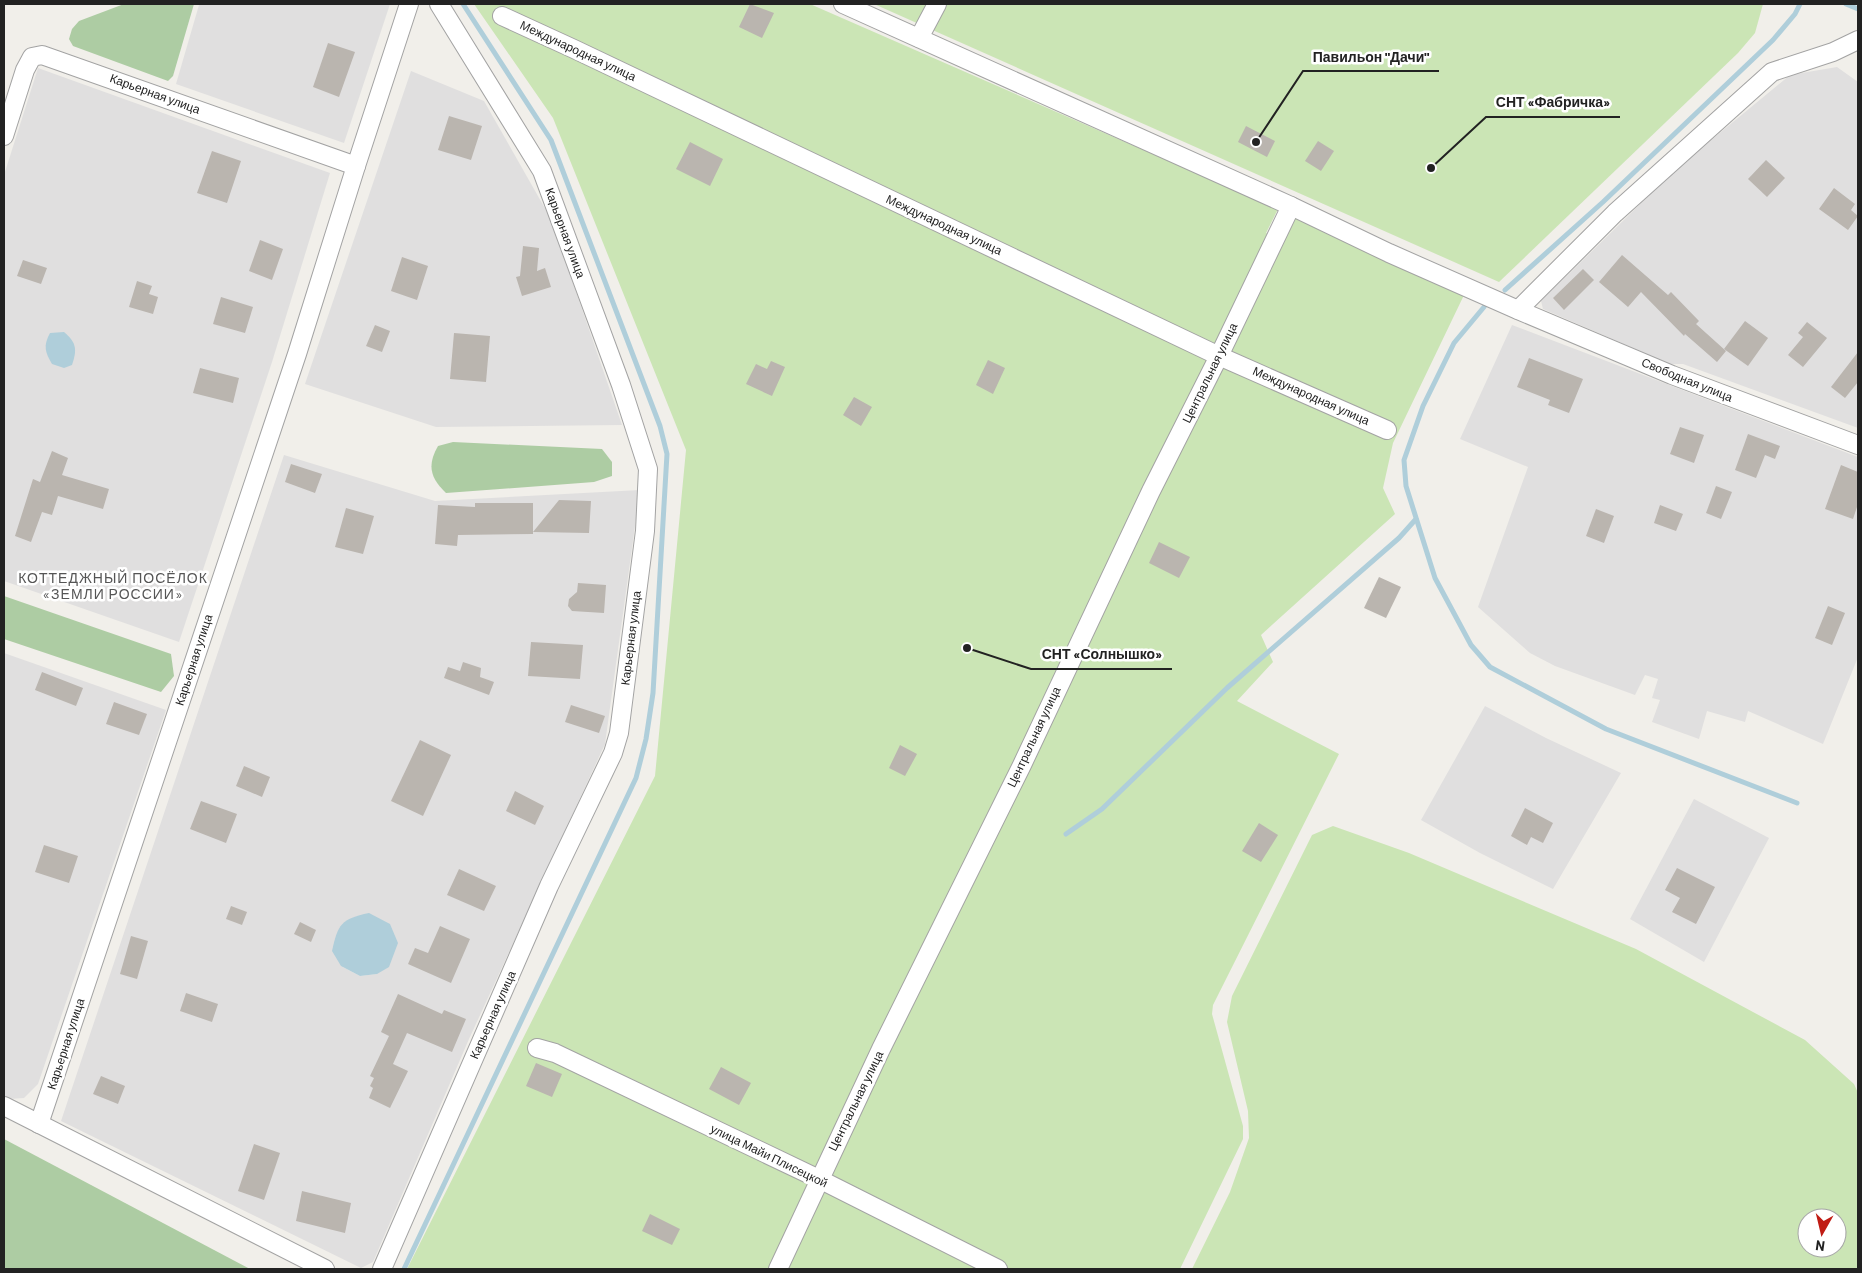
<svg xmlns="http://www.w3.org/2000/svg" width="1862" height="1273" font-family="Barlow,sans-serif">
<rect width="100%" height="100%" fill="#f1efea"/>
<g fill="#e0dfdf" fill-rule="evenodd">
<polygon points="201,4 390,4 344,143 176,84 199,5"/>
<polygon points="1837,67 1858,82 1858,428 1683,364 1670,364 1543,309 1541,301 1676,169 1790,75"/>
<polygon points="38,68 330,173 272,362 179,642 4,581 4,175"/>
<polygon points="411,71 484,101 551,219 622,425 436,427 305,384"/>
<polygon points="1512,325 1858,457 1858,657 1823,744 1748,711 1745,722 1707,711 1699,739 1652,722 1660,700 1652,698 1658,679 1645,675 1635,695 1555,666 1530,653 1478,607 1528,467 1460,439"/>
<path d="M284 455 435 501 640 490 605 744 469 1039 373 1262 361 1268 61 1121ZM341 966 377 974 360 976Z"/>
<polygon points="4,653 166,710 38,1084 24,1098 9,1099 4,1097"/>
<polygon points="1485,706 1546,738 1621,773 1553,889 1480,853 1421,820"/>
<polygon points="1694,799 1769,838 1704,962 1630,919"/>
</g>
<g fill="#cbe5b5" fill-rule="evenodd">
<polygon points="474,4 810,4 1278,209 1266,233 1284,241 1296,217 1464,295 1393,443 1383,488 1395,514 1261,635 1273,662 1237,701 1339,754 1213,1005 1212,1014 1243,1126 1243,1139 1180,1269 407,1269 655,776 686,450 553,118"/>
<polygon points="874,4 1763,4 1755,33 1738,53 1499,282"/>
<path d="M1333 826 1409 853 1636 949 1805 1040 1854 1084 1858 1093V1269H1192L1230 1192 1249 1138 1248 1111 1227 1022 1232 996 1312 835ZM1807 1218H1837V1248H1807Z"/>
</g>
<g fill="#adcca3">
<polygon points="124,4 194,4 173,76 168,81 73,46 69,39 72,29 79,21"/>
<path d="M453 442 602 449 612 462V476L594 482 446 493C430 478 427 465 438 446Z"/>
<polygon points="4,596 171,654 174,676 161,692 4,639"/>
<polygon points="4,1139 250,1269 4,1269"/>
</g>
<g fill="#afceda">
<path d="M64 332C77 343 77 350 72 365L64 368 52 364C45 352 43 346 50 333Z"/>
<path d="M369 913 390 924 398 943 389 967 377 974 360 976 341 966 332 951C338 924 341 919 369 913Z"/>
</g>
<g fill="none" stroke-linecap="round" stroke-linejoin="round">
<g stroke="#afceda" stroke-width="5">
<polyline points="1846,4 1858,9"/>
<polyline points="1505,290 1603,202 1773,40 1795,14 1800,4"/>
<polyline points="1484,307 1454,343 1423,406 1404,460 1406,486 1435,578 1471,645 1490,667 1606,729 1797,803"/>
<polyline points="1066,834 1102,809 1227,688 1399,538 1416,519"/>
<polyline points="404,1269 636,778 646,739 653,693 667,454 660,426 551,140 463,4"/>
</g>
</g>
<g fill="#bab5af">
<polygon points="750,4 774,13 762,38 739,27"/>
<polygon points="328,43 355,52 339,97 313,87"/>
<polygon points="449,116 482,126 471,160 438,150"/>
<polygon points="1246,126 1275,141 1267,157 1238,142"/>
<polygon points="1318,141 1334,151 1321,171 1305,161"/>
<polygon points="690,142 723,159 710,186 676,169"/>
<polygon points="212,151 241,161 227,203 197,193"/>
<polygon points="1766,160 1785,178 1767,197 1748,179"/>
<polygon points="1834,188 1855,204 1851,210 1858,216 1848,230 1819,209"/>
<polygon points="260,240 283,249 272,280 249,271"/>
<polygon points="523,246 539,248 537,271 545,268 551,287 522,296 516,277 520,276"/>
<polygon points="1622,255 1668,295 1671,292 1699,321 1696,324 1726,351 1717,362 1685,334 1684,336 1641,292 1628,307 1599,282"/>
<polygon points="402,257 428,266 417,300 391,291"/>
<polygon points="23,260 47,268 41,284 17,276"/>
<polygon points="1583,269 1594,280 1564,310 1553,298"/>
<polygon points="137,281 152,286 149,294 158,297 153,314 129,307"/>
<polygon points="221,297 253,307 245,333 213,324"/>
<polygon points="1745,321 1768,338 1748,366 1724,349"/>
<polygon points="1807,322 1827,338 1803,367 1788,355 1803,337 1798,333"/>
<polygon points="375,325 390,331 382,352 366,346"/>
<polygon points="454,333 490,336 486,382 450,379"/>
<polygon points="1858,352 1858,382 1845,398 1831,387"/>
<polygon points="1529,358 1583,379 1569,413 1548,405 1550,400 1517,387"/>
<polygon points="988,360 1005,368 993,394 976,385"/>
<polygon points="771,361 785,367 772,396 746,384 756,364 767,369"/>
<polygon points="200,368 239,378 233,403 193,393"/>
<polygon points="854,397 872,407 861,426 843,415"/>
<polygon points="1680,427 1704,435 1694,463 1670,454"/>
<polygon points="1748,434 1780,446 1775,459 1765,455 1756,478 1735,470"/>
<polygon points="52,451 68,458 62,475 109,489 103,509 58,496 52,515 42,512 31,542 15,536 33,479 40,482"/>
<polygon points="291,464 322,474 315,493 285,482"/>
<polygon points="1841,465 1858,472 1858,504 1853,519 1825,509"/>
<polygon points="1716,486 1732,492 1721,519 1706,513"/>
<polygon points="559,500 591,501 589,533 533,532 533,534 458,535 457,546 435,544 438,505 475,507 475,503 533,503 533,532"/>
<polygon points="1660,505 1683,514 1676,531 1654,523"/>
<polygon points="346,508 374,516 363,554 335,547"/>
<polygon points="1596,509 1614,516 1604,543 1586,536"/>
<polygon points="1159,542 1190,557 1179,578 1149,563"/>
<polygon points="1379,577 1401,587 1386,618 1364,608"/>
<polygon points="578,583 606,585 604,613 572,611 568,606 569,599 577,592"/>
<polygon points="1828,606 1845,613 1832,645 1815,638"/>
<polygon points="531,642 583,645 580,679 528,676"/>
<polygon points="463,662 481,668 480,677 494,682 489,695 444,678 448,667 460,671"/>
<polygon points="42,672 83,688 76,706 35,690"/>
<polygon points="114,702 147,714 139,735 106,724"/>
<polygon points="571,705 605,716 599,733 565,722"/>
<polygon points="420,740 451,755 423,816 391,801"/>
<polygon points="900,745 917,754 905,776 889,768"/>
<polygon points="244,766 270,777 262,797 236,786"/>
<polygon points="515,791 544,806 535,825 506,811"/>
<polygon points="201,801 237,814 226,843 190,829"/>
<polygon points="1525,808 1553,823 1543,843 1531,837 1527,845 1511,836"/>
<polygon points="1259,823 1278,835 1261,862 1242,851"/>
<polygon points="44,845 78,856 69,883 35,872"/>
<polygon points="1677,868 1715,887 1696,924 1672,912 1680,898 1665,890"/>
<polygon points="459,869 496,886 484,911 447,895"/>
<polygon points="231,906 247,912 242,925 226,919"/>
<polygon points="300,922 316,930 311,942 294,934"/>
<polygon points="440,926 470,939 451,983 408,964 415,948 428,953"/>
<polygon points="131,936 148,941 137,979 120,974"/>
<polygon points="186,993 218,1004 212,1022 180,1011"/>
<polygon points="398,994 442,1014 444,1010 466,1019 452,1052 407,1033 393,1064 408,1071 390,1108 369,1098 373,1088 370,1086 374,1078 370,1076 389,1036 381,1032"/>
<polygon points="536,1063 562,1074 552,1097 526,1086"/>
<polygon points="721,1067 751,1083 739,1105 709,1089"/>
<polygon points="101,1076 125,1086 118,1104 93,1094"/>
<polygon points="254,1144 280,1153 264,1200 238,1191"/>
<polygon points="302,1191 351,1203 345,1233 296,1221"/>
<polygon points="650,1214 680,1229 672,1245 642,1231"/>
</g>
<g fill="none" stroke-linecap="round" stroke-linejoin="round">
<defs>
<g id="minor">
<polyline points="843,4 1291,206 1389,253 1518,310 1672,375 1858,445"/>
<polyline points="502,16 574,49 1219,356 1387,430"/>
<polyline points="919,38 937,4"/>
<polyline points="4,136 25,70 32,57 42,55 356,166 409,4"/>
<polyline points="1518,310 1615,213 1772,72 1833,52 1858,40"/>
<polyline points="537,1048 555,1053 819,1179 998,1269"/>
<polyline points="4,1106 325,1269"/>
<polyline points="39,1124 297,354 356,166"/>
<polyline points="382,1269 549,886 613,753 619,733 645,531 648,469 621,385 542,171 439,4"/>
<polyline points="778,1269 881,1049 1022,765 1151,491 1219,356 1291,206"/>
</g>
</defs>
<use href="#minor" stroke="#a3a3a3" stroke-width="20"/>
<use href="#minor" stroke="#fff" stroke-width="18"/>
</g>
<g text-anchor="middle" stroke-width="5" stroke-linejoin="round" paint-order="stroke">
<g font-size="12" fill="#222" stroke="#fff">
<text transform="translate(578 51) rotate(25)" y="4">Международная улица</text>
<text transform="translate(155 94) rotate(20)" y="4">Карьерная улица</text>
<text transform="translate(944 225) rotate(25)" y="4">Международная улица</text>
<text transform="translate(565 233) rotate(70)" y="4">Карьерная улица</text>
<text transform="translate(1210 373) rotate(-64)" y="4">Центральная улица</text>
<text transform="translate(1687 380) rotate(22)" y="4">Свободная улица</text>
<text transform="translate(1311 396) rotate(24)" y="4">Международная улица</text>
<text transform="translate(631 638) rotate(-83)" y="4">Карьерная улица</text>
<text transform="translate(194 660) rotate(-72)" y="4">Карьерная улица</text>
<text transform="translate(1034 737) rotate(-65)" y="4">Центральная улица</text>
<text transform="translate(493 1015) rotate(-66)" y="4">Карьерная улица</text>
<text transform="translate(66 1044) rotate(-72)" y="4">Карьерная улица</text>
<text transform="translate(856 1101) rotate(-64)" y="4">Центральная улица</text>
<text transform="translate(769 1156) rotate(26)" y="4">улица Майи Плисецкой</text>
</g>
<g font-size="14" letter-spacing="1" fill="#555" stroke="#fff">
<text x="113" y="583">КОТТЕДЖНЫЙ ПОСЁЛОК<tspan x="113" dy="16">«ЗЕМЛИ РОССИИ»</tspan></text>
</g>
</g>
<path fill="none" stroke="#222" stroke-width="2" d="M1256 142L1303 71H1439M1431 168L1486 117H1620M967 648L1031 669H1172"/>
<g fill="#222" stroke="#fff" stroke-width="2">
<circle cx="1256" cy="142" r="5"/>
<circle cx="1431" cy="168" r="5"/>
<circle cx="967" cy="648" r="5"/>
</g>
<g font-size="14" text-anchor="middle" font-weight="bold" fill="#222" stroke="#fff" stroke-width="5" stroke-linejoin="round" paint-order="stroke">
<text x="1371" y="62">Павильон "Дачи"</text>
<text x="1553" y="107">СНТ «Фабричка»</text>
<text x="1102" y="659">СНТ «Солнышко»</text>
</g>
<rect width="1862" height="1273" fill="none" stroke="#222222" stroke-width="10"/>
<g transform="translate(1822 1233) rotate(188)"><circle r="24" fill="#ffffff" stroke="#a7a7a7"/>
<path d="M0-4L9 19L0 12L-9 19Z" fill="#c01c14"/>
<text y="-8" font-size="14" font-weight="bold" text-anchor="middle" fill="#222222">N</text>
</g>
</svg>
